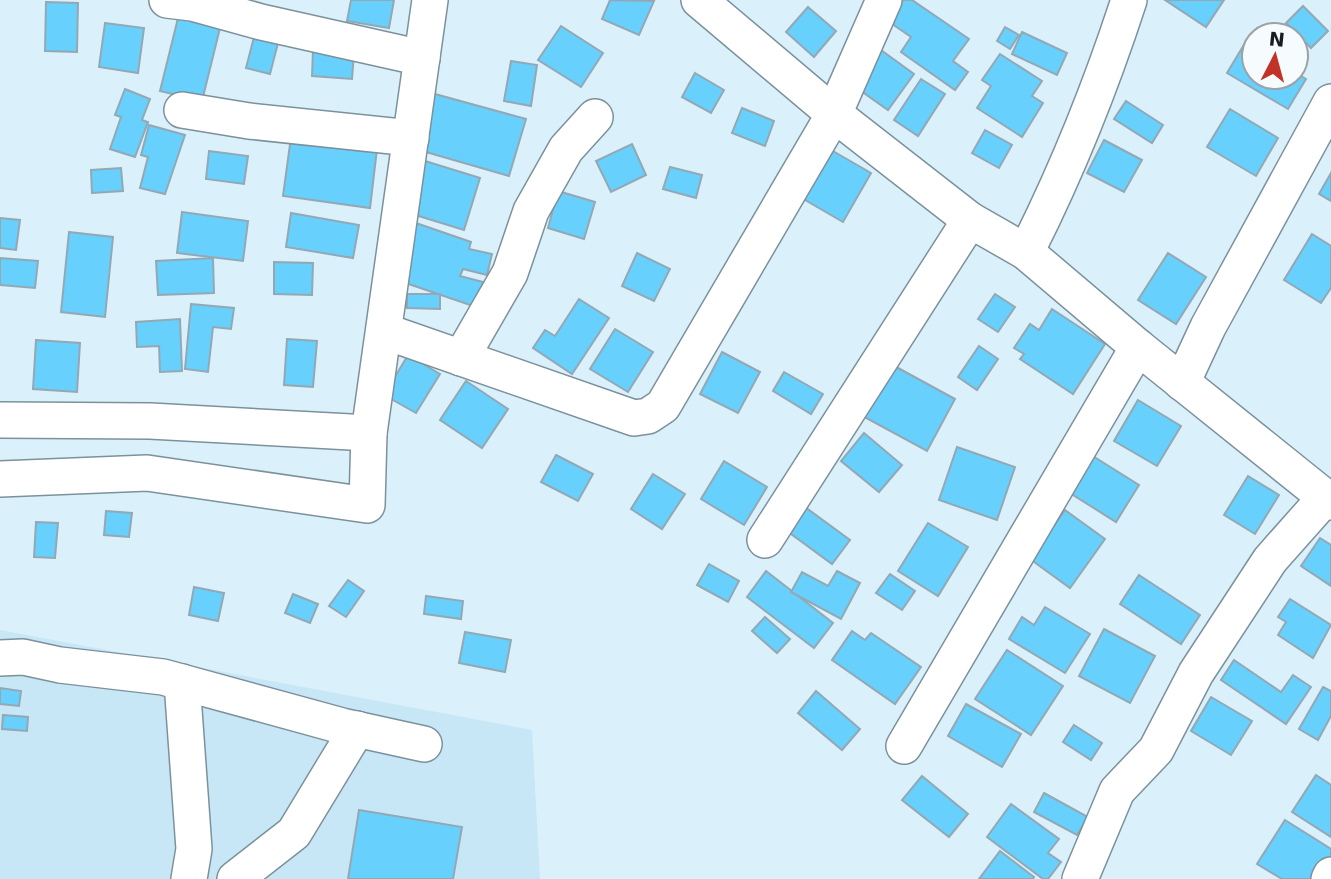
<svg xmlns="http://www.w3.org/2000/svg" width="1331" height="879" font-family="'DejaVu Sans',sans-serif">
<rect width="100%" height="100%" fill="#daf1fc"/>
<polygon fill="#c8e7f6" points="0,630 532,730 540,879 0,879"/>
<g fill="#67d0fd" stroke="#93a8b3" stroke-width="2">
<polygon points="351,0 394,0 389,28 347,21"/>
<polygon points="610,0 654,1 639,35 602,19"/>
<polygon points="898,0 912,0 969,39 953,61 968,72 955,90 901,52 911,37 885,19"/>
<polygon points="1165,0 1224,0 1206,27"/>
<polygon points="46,2 78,3 77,52 45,51"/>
<polygon points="1303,6 1328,31 1311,48 1286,23"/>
<polygon points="808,7 836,31 814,57 786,32"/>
<polygon points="179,14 221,24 202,101 160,91"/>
<polygon points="105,23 144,28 138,73 99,67"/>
<polygon points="561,26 603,53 581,87 538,60"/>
<polygon points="1005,27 1019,35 1010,49 997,41"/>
<polygon points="1022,32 1067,53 1057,75 1012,54"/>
<polygon points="254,37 278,43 270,74 246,68"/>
<polygon points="1245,43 1254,48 1254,77 1296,77 1296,73 1306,79 1288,109 1227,73"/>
<polygon points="313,50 354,53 352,79 312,76"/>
<polygon points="881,50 914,74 888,110 854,86"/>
<polygon points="1000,54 1042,81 1032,96 1043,103 1022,137 977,108 991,86 982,80"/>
<polygon points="511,61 537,65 531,106 504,101"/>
<polygon points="695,73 724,90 711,113 682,97"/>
<polygon points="921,79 945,94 918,136 894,120"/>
<polygon points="125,89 150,99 142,120 148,122 135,157 110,149 121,117 115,115"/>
<polygon points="435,94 526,119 509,176 419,150"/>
<polygon points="1126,101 1163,125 1152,143 1114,119"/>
<polygon points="742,108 774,121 765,146 732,133"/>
<polygon points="1230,109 1278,138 1256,176 1207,147"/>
<polygon points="149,125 185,135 165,194 140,188 148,157 141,155"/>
<polygon points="985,130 1012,145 999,168 972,153"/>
<polygon points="291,137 377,149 370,208 283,196"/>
<polygon points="1104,140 1142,160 1124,192 1087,173"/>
<polygon points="632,144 646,175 611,192 596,161"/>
<polygon points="826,147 871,173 843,222 798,196"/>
<polygon points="209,151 248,156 244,184 206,179"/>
<polygon points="425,161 480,178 464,230 409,213"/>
<polygon points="670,167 702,175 696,198 663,189"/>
<polygon points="121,168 123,191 92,193 91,170"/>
<polygon points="1331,173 1331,201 1319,194"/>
<polygon points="558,191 595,202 584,239 548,228"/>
<polygon points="182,212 248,221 243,261 177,253"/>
<polygon points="291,213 359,225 353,258 286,247"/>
<polygon points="0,218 20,220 16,250 0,248"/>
<polygon points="413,222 471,242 469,249 492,254 487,275 463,269 460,276 483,282 476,307 394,279"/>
<polygon points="69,232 113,237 105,317 61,312"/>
<polygon points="1312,234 1331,246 1331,288 1321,303 1284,280"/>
<polygon points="637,253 670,269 654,301 622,286"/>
<polygon points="1168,253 1206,277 1176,324 1138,300"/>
<polygon points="0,258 38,261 35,288 0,285"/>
<polygon points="213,258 214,293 158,295 156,261"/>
<polygon points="274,262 313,263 312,295 274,294"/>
<polygon points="407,294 440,294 440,309 407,308"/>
<polygon points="995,294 1015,307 998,332 978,319"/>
<polygon points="579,299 609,318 572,374 533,348 545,330 555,336"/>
<polygon points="191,304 234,308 231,329 213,327 208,372 185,369"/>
<polygon points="1052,309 1105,344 1073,394 1020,359 1024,354 1014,348 1030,324 1039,330"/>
<polygon points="180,319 182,371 160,372 159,346 137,347 136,322"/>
<polygon points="615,329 653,352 628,392 590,369"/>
<polygon points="287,339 317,341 313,387 284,385"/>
<polygon points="36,340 80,343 77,392 33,389"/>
<polygon points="979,346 998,359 977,390 958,377"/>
<polygon points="722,352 760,372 738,413 700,394"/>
<polygon points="408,355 440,374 416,413 384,395"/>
<polygon points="887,362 955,399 927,451 859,414"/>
<polygon points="784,372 823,394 811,414 773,391"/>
<polygon points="466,381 508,409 482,448 440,420"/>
<polygon points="1138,400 1181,426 1157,466 1114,441"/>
<polygon points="864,433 902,465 879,492 841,461"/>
<polygon points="957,447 1015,467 997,520 939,500"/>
<polygon points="1088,453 1139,485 1116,522 1065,490"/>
<polygon points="556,455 593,474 578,501 541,482"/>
<polygon points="724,461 767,487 744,525 701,499"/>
<polygon points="653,474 685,494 662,529 631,509"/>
<polygon points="1248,476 1279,495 1255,534 1224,515"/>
<polygon points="805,507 850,540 832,564 787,531"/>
<polygon points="1065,510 1105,539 1070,588 1030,559"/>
<polygon points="106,511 132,513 129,537 104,535"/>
<polygon points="36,522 58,523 55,558 34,557"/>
<polygon points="928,523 968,547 938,596 898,571"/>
<polygon points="1320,538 1331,545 1331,586 1301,566"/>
<polygon points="709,564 739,581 728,602 697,585"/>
<polygon points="766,571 833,623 814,648 747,597"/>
<polygon points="837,571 860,583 841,619 791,592 802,572 828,586"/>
<polygon points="890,574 915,591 902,610 876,593"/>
<polygon points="1139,575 1200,615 1181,644 1120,604"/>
<polygon points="348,580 364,591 346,617 329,606"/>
<polygon points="194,587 224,593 218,621 189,615"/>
<polygon points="293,594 318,604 310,623 285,613"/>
<polygon points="426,596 463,601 461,619 424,614"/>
<polygon points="1290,599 1331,625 1313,658 1278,635 1286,622 1278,617"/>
<polygon points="1045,607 1090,634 1065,673 1009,639 1022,617 1034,625"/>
<polygon points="765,617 790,639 777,653 752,631"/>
<polygon points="1104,629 1155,656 1130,703 1079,676"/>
<polygon points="852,631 865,640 871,633 921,667 895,704 832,660"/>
<polygon points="465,632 511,640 505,672 459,663"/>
<polygon points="1007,650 1063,686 1031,735 975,699"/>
<polygon points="1234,660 1281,692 1293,675 1311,687 1286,724 1221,680"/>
<polygon points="1323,687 1331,691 1331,716 1318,740 1299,729"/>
<polygon points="0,688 21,691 19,706 0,704"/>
<polygon points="816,691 860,729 842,750 798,713"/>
<polygon points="1211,697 1252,721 1231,755 1191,731"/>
<polygon points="966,704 1021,734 1002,767 948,736"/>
<polygon points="3,715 28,717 27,731 2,729"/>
<polygon points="1074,725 1102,743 1091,760 1063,742"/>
<polygon points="1316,775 1331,785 1331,837 1292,812"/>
<polygon points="922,776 968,814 949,837 902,800"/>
<polygon points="1044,793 1088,817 1077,835 1034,812"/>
<polygon points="1011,804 1059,839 1048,853 1061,862 1048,879 1043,879 987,837"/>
<polygon points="359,810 462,827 453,879 348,879"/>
<polygon points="1285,820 1331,849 1331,860 1319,879 1282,879 1257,864"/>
<polygon points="1000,851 1034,877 1033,879 979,879"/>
</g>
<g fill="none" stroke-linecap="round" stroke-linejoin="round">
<defs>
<g id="minor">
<polyline points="167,0 192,3 261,22 422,58"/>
<polyline points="699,0 834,114 970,220 1026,252 1138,347 1331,502"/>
<polyline points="182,110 249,121 411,138"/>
<path d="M1026 252C1068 169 1100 89 1129 0"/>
<polyline points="384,331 634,418 648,416 663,406 834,114 884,0"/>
<polyline points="461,358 510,273 531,211 566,149 595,117"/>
<polyline points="1182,383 1208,327 1331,102"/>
<polyline points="0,420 150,421 369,433"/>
<polyline points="0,479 147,473 367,505 369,433 430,0"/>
<polyline points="765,540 970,220"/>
<polyline points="0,658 23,657 60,665 163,677 342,726 424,744"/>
<polyline points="182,682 194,849 189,879"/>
<polyline points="904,746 1138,347"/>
<polyline points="235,879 294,833 357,729"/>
<polyline points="1080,879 1117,791 1156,750 1196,673 1270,560 1325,498"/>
<polyline points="1329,879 1331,875"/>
</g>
</defs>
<use href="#minor" stroke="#7c919c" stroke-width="38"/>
<use href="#minor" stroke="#fff" stroke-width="35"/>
</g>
<g transform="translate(1275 56) rotate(6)"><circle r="33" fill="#f6fbfd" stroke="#9ca2a5" stroke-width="2"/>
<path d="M0-5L12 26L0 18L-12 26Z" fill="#c13327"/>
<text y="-10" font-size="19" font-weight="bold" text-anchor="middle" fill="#151d21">N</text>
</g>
</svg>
